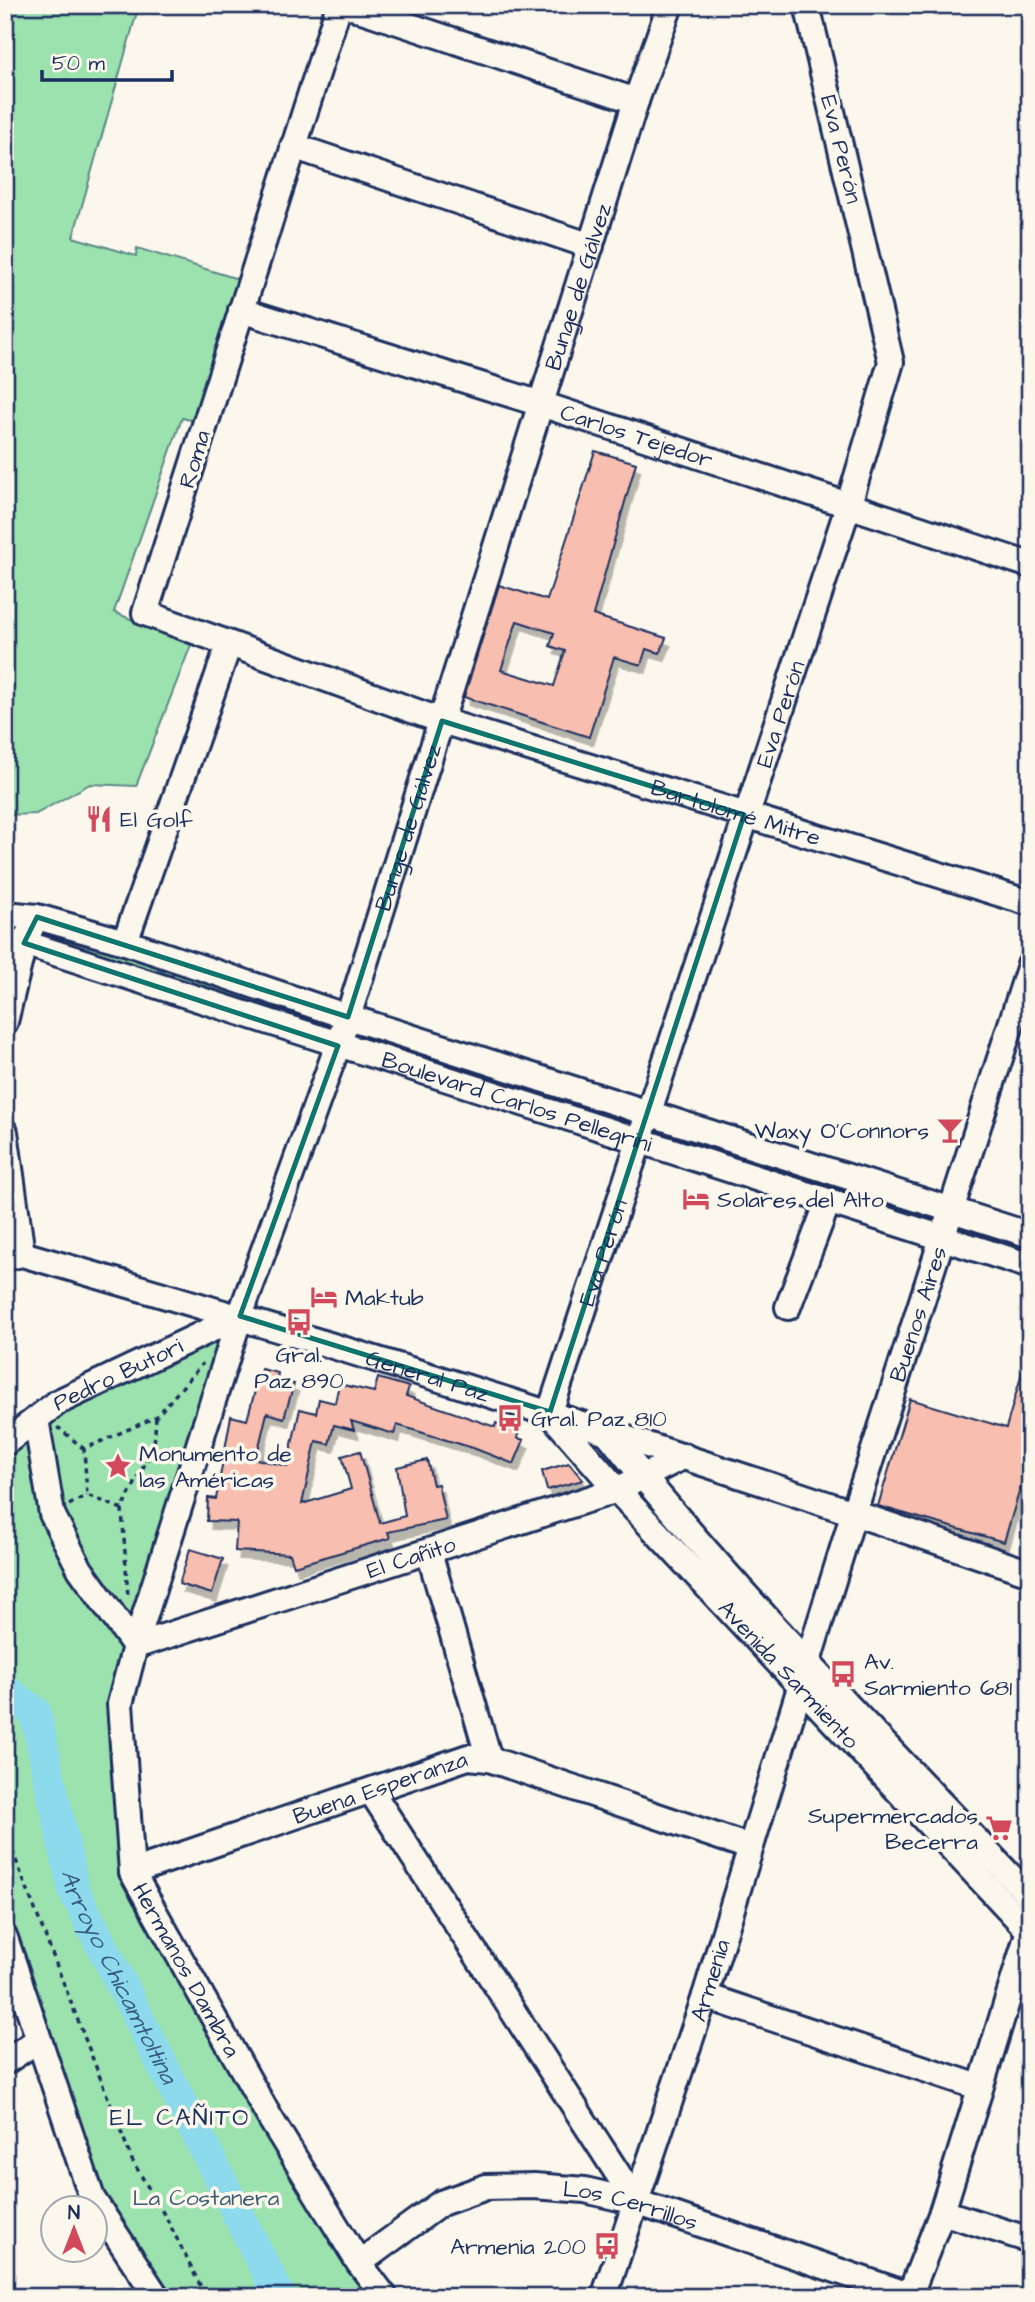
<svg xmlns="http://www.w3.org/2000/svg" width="1035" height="2302" font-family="'Architects Daughter',sans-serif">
<defs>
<filter id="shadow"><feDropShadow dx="4.5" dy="8" stdDeviation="0" flood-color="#0004"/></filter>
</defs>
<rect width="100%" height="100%" fill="#fbf7ec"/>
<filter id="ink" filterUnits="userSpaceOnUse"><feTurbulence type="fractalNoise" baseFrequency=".0143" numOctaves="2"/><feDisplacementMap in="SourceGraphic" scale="14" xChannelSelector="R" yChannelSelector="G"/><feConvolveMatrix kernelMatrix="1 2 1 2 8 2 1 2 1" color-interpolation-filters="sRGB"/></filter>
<g filter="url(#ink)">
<g fill="#9ce2af" stroke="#5c8886" stroke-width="2">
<polygon points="5,5 139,5 73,237 136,256 137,248 238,279 195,421 182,418 114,612 191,645 136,786 90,784 36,814 5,815"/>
<polygon points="5,914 952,1211 942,1239 5,942"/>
<polygon points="954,1211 1030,1236 1030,1265 943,1239"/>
<polygon points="240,1316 135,1646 52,1516 65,1568 128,1646 120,1876 270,2118 399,2297 158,2297 119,2244 5,1936 5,1454 36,1419"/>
</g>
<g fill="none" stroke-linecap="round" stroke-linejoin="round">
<path stroke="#8ddaec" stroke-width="32" id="s1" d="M5 1690 35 1712 74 1891 280 2297"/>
</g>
<g fill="#f8beaf" stroke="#1b2f5e" stroke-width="2" fill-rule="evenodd" filter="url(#shadow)">
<path d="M595 451 636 463 593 615 666 638 660 653 646 649 641 665 614 657 589 737 464 697 499 585 547 600ZM517 621 554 633 550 646 565 651 554 686 501 670Z"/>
<polygon points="1026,1359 1030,1360 1030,1456 1004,1542 878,1506 910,1399 1006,1428"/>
<polygon points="261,1369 278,1373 277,1379 294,1384 284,1418 267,1413 256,1459 287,1466 300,1409 316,1413 319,1399 335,1403 339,1384 374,1392 378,1378 409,1387 406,1396 495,1427 496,1423 519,1432 517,1438 524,1440 514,1464 473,1448 397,1425 394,1434 351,1421 354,1430 334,1425 329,1444 316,1441 302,1504 351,1489 342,1456 360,1451 380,1523 405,1516 397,1467 427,1460 433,1485 438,1484 446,1520 388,1532 390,1538 294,1566 290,1554 235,1551 237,1522 207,1521 208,1498 216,1499 231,1416 247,1420"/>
<polygon points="569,1463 583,1480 547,1490 542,1471"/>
<polygon points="190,1549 223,1559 212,1594 179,1584"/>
</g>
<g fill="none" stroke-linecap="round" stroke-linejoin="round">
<defs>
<g id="minor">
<path id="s2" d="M339 5 145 613 442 721 1030 903"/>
<polyline points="347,5 636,101"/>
<polyline points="293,146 591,246"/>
<path id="s3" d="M241 310 541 404 1030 565"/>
<polyline points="5,914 37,917 125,942 348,1017 1030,1235"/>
<path id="s4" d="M5 942 24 943 1030 1266"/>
<polyline points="125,942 229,644"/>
<polyline points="5,1022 24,943 31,928"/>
<polyline points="5,1132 22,1254"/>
<path id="s5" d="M5 1258 22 1254C361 1351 696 1458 1030 1573"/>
<polyline points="788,1307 828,1202"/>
<path id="s6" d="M550 1412 848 507 891 362 807 5"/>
<path id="s7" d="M550 1413 617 1490 1030 1932"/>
<path id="s8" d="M36 1419 52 1514 80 1569 135 1646 120 1704 132 1872 270 2118 359 2263 385 2297"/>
<path d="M607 1432C737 1596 887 1745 1030 1897"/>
<path id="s9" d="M5 1443 58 1402 240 1316"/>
<polyline points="429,1552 489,1759"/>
<path id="s10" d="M135 1646 240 1316 348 1017 636 101 670 5"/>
<path id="s11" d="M135 1646 617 1490 684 1456"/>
<polyline points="371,1791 636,2202"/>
<path id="s12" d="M132 1872 468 1757 489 1759 749 1847"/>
<polyline points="5,1938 92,2198 157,2297"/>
<polyline points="705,1996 979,2087"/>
<polyline points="5,2062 38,2040"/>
<polyline points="942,2212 1030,2240"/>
<path id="s13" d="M359 2263 441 2203 486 2187 534 2186 585 2190 636 2202 909 2295"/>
<path id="s14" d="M604 2297 705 1996 854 1512 1030 965"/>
<polyline points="909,2297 942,2212 1030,1927"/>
</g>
</defs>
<use href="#minor" stroke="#1b2f5e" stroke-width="30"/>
<g stroke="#1b2f5e" stroke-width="3.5" stroke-dasharray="5 5" stroke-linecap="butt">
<polyline points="156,1417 154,1446 122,1509 87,1495 84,1449 156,1417 203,1363"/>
<polyline points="57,1429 59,1428 84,1449"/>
<polyline points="69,1505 87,1495"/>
<polyline points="122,1509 128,1597"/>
<polyline points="5,1832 132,2160 169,2223 206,2297"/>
</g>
<use href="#minor" stroke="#fbf7ec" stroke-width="24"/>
</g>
</g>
<path fill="none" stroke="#0f766e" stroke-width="5" stroke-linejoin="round" d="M442 721 744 815 550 1412 240 1316 338 1046 24 943 37 917 348 1017Z"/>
<defs>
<symbol id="restaurant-bare" viewBox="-9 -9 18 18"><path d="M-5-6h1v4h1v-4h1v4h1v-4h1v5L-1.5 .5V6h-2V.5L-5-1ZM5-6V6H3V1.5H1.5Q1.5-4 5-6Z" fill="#d1495b" stroke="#fbf7ec" stroke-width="2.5" paint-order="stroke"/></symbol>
<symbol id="bar-bare" viewBox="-9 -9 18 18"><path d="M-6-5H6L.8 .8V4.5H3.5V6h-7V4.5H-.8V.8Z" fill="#d1495b" stroke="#fbf7ec" stroke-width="2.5" paint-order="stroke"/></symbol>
<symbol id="hotel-bare" viewBox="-9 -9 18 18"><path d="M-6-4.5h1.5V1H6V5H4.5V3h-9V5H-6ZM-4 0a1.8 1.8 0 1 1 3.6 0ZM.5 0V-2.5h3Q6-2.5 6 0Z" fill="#d1495b" stroke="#fbf7ec" stroke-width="2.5" paint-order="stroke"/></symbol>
<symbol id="bus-bare" viewBox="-9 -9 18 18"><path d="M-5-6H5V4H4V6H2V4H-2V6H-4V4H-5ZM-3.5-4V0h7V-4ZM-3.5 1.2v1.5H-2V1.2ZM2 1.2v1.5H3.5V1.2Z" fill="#d1495b" stroke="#fbf7ec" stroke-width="2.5" paint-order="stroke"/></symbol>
<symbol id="sight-bare" viewBox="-9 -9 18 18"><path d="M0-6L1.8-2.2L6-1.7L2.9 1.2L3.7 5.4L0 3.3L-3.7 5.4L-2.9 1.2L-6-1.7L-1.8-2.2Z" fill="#d1495b" stroke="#fbf7ec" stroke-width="2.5" paint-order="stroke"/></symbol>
<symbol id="supermarket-bare" viewBox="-9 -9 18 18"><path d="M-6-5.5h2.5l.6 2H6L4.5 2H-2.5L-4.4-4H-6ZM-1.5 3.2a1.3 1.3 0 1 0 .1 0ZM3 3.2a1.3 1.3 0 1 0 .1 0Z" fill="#d1495b" stroke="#fbf7ec" stroke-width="2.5" paint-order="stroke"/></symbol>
</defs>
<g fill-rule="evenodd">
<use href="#restaurant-bare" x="80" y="800" width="38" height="38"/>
<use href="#bar-bare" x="931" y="1111" width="38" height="38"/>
<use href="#hotel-bare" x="677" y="1180" width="38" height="38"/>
<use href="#hotel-bare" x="305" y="1278" width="38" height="38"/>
<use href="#bus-bare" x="280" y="1303" width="38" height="38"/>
<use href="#bus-bare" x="491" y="1399" width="38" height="38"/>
<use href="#sight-bare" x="99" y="1447" width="38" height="38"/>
<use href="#bus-bare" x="824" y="1655" width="38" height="38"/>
<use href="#supermarket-bare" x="980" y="1809" width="38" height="38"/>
<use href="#bus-bare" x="588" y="2227" width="38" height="38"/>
</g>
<g text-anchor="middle" stroke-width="7" stroke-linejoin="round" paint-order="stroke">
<g font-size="23" fill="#1b2f5e" stroke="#fbf7ec">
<text transform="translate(842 149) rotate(76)" y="8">Eva Perón</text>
<text dy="8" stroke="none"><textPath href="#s10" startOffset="1430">Bunge de Gálvez</textPath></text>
<text dy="8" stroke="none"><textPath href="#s3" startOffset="415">Carlos Tejedor</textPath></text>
<text transform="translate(194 459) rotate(-73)" y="8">Roma</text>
<text dy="8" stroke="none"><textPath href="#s6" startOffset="735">Eva Perón</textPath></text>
<text dy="8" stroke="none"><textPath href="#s2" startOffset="1262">Bartolomé Mitre</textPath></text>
<text dy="8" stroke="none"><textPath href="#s10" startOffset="863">Bunge de Gálvez</textPath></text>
<text dy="8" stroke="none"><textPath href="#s4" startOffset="537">Boulevard Carlos Pellegrini</textPath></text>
<text dy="8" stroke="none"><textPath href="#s6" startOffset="168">Eva Perón</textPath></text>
<text dy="8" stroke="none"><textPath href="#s14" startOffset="1032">Buenos Aires</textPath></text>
<text dy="8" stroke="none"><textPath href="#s9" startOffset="133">Pedro Butori</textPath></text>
<text dy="8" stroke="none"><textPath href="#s5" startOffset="441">General Paz</textPath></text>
<text dy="8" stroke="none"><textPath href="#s11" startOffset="290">El Cañito</textPath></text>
<text dy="8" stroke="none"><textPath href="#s7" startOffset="354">Avenida Sarmiento</textPath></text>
<text dy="8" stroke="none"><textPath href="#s12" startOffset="262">Buena Esperanza</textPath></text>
<text dy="8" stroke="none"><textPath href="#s8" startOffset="593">Hermanos Dambra</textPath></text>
<text dy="8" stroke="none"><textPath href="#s14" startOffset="334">Armenia</textPath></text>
<text dy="8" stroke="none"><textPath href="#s13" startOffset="296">Los Cerrillos</textPath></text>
</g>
<g font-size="23" fill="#1b2f5e" stroke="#fbf7ec" text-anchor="start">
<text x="120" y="827">El Golf</text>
<text x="929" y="1138" text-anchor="end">Waxy O'Connors</text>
<text x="717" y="1207">Solares del Alto</text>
<text x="345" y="1305">Maktub</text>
<text x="299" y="1362" text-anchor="middle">Gral.<tspan x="299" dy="26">Paz 890</tspan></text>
<text x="531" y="1426">Gral. Paz 810</text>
<text x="139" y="1461">Monumento de<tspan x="139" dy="26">las Américas</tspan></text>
<text x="864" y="1669">Av.<tspan x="864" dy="26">Sarmiento 681</tspan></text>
<text x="978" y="1823" text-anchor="end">Supermercados<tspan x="978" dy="26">Becerra</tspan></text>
<text x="586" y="2254" text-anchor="end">Armenia 200</text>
</g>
<g font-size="23" fill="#3b5c72" stroke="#fbf7ec">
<text x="206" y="2205">La Costanera</text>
</g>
<g font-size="24" font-style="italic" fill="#385a82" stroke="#fbf7ec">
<text dy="8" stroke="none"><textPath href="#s1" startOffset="317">Arroyo Chicamtoltina</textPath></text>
</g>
<g font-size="24" letter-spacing="2" fill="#1b2f5e" stroke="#fbf7ec">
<text x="180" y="2125">EL CAÑITO</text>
</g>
</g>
<rect width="1035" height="2302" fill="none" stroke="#fbf7ec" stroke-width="28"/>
<rect x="14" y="14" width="1007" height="2274" fill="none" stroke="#1b2f5e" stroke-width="2.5" filter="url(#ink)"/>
<g transform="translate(74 2229)"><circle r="33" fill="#fbf7ec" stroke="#a1a7b3" stroke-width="2"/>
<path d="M0-5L12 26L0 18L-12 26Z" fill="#d1495b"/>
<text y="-10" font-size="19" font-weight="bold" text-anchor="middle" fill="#1b2f5e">N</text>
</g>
<path d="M42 70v10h130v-10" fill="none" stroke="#1b2f5e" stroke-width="3.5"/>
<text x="52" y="70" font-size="21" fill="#1b2f5e" stroke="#fbf7ec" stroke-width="5" paint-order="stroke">50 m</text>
</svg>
